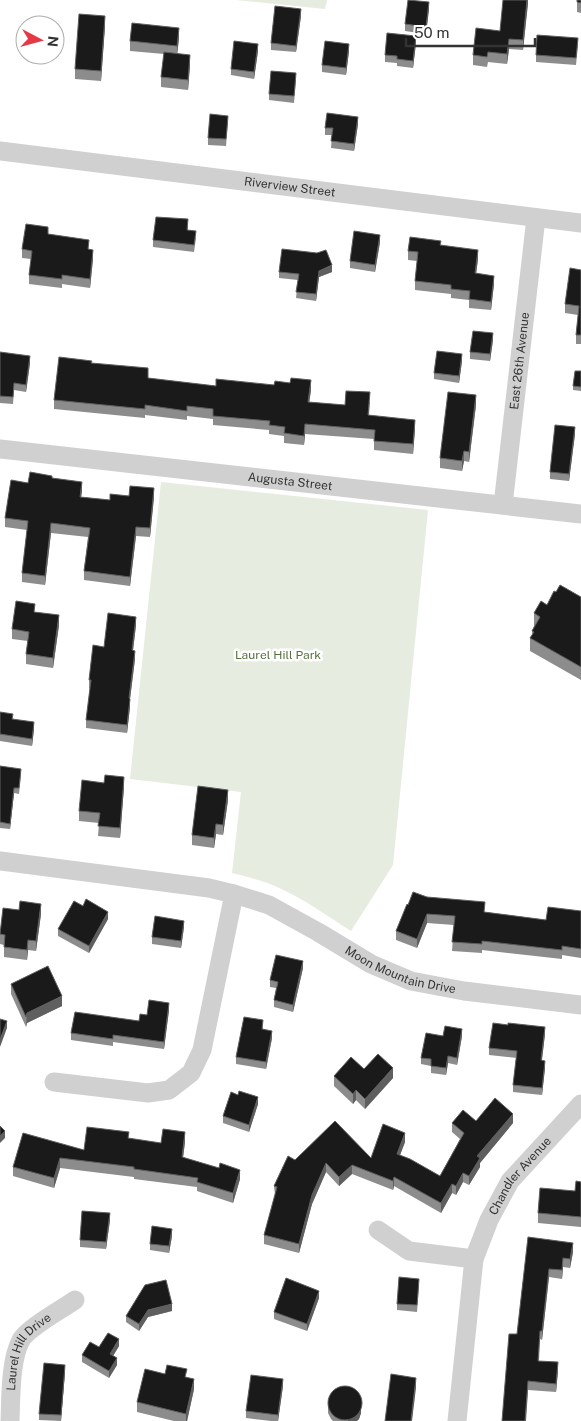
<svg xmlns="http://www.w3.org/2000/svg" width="581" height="1421" font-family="'Public Sans',sans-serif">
<rect width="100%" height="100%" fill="#fff"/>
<g fill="#e6ecdf">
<polygon points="236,0 327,0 325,9"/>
<path d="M161 482 428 510 393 865 351 931C327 916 303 898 277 887 262 880 247 877 232 873L241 792 130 779Z"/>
</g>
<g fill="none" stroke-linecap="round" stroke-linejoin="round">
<g stroke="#d0d0d0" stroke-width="19">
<path id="s1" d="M0 151 581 223"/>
<path id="s2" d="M0 449 581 514"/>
<path id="s3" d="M503 505 536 218"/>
<path id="s4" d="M0 861 209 888 234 894 269 905 318 932 371 964 411 981 464 991 581 1005"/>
<polyline points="54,1082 148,1093 169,1090 191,1073 202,1050 234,894"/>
<polyline points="378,1230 409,1251 474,1259"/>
<path id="s5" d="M10 1421C11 1398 10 1360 21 1340 29 1327 61 1310 75 1300"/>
<path id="s6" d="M457 1421 474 1259 489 1220 510 1181 581 1104"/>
</g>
</g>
<g fill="#8c8c8c">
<polygon points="528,0 523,50 509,49 507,64 488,62 487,67 473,65 473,55 500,31"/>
<polygon points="581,0 581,13 577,12 577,2"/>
<polygon points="429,9 426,34 405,31 405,24"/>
<polygon points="301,16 296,52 271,50 271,43"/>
<polygon points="105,26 101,81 75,79 75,69"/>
<polygon points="179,38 177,54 190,65 188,90 161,87 161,77 164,54 130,51 130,41"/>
<polygon points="416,43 413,68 397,66 397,63 385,62 385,55"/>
<polygon points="578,45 576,65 536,62 536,55"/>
<polygon points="258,51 254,79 231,75 231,69"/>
<polygon points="349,51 346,75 322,72 322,65"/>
<polygon points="296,80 294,103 269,100 269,94"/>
<polygon points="228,122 226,146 208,145 208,138"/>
<polygon points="358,124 354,151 331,148 332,135 325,135 325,128"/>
<polygon points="188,226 188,230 196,238 194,252 153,247 153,240"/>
<polygon points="48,234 89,250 93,259 90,288 62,284 62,288 29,284 29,275 31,259 22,258 22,249"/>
<polygon points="380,242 375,272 350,268 350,261"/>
<polygon points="441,245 478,259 476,274 494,284 491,310 469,308 469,300 451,298 451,294 415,290 415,281 417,261 408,260 408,251"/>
<polygon points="581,270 581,344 576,344 576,335 578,315 565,313 565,304"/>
<polygon points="279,272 332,272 319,277 316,301 296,298 298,280 279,278"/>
<polygon points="493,340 490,361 470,359 470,352"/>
<polygon points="0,352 30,363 26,392 14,390 13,404 0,403"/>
<polygon points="462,361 459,383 434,379 434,373"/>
<polygon points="92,363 148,378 216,386 311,390 309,402 345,405 370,402 369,415 415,429 413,454 374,450 374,439 305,434 304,445 284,443 284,436 269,434 269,430 213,425 213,419 187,416 187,420 145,415 145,418 54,409 54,400"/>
<polygon points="581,371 581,391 573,390 573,386"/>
<polygon points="476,405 469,462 464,461 462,471 440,468 440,458"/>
<polygon points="575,434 569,481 550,479 550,472"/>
<polygon points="52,478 82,491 81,497 110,500 129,496 154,497 150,537 136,536 130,586 84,580 84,571 88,537 51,533 45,585 22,582 22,573 27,530 5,527 5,518 28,483"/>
<polygon points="556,592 581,597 581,680 530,651 530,638 532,636 532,631 534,626 534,613 547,605"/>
<polygon points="59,625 53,668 26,664 26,654 28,641 12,639 12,629"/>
<polygon points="136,625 133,650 135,659 130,699 130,707 127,733 86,728 86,720 90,689 89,688 89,680 104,647"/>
<polygon points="0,712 34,729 32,746 0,741"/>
<polygon points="0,766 21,775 19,794 14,793 10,829 0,828"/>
<polygon points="124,787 120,838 98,836 99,823 79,821 79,811"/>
<polygon points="228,800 223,835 216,834 214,848 192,845 192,835"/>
<polygon points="408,905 485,912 546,920 581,911 581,958 562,955 562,959 482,950 482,953 452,951 454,925 427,923 417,948 396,940 396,931"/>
<polygon points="41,914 36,951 28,950 27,960 4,957 4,945 0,944 0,931"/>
<polygon points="108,919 89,953 58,936 58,929"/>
<polygon points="184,927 181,948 152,944 152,937"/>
<polygon points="303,968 293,1012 274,1007 274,1000 276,988 270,987 270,980"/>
<polygon points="11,984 62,1006 27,1023 26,1027 11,994"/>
<polygon points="169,1010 164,1049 113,1042 113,1046 71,1040 71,1033 139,1021 147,1015"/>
<polygon points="263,1027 263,1029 272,1038 266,1069 236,1064 236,1057"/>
<polygon points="545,1034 542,1060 545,1068 542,1095 513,1092 513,1085 517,1058 489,1055 489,1048"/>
<polygon points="443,1036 462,1036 457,1065 448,1063 446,1075 431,1073 431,1066 421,1064 421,1058"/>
<polygon points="364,1069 393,1078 365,1109 356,1100 353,1104 334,1086 334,1076"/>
<polygon points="258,1104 249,1132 223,1123 223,1116"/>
<polygon points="476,1121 513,1123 480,1163 480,1167 469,1185 463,1182 456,1195 452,1193 441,1213 394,1186 393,1190 352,1174 339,1186 326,1172 312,1204 299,1253 264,1244 264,1235 275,1195 274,1186 295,1160 371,1158 405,1142 400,1155 440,1176 460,1139 452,1132 452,1123"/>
<polygon points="185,1142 183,1157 240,1179 233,1203 197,1191 197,1187 134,1179 134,1177 60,1168 54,1188 13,1176 13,1167 84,1150 161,1143"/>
<polygon points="581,1182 581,1227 538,1223 538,1213 575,1191"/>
<polygon points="110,1220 106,1249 80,1247 80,1240"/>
<polygon points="172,1236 169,1253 150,1250 150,1244"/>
<polygon points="528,1237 573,1252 570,1268 563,1267 562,1279 549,1277 542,1340 540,1339 539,1361 558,1371 556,1392 528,1390 517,1334"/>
<polygon points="419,1286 417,1312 397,1310 397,1304"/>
<polygon points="319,1298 307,1331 274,1319 274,1312"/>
<polygon points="172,1311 148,1317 139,1331 126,1322 126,1316"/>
<polygon points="119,1346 113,1356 117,1365 109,1378 82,1362 82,1355 99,1347"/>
<polygon points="65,1372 61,1421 39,1420 39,1414"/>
<polygon points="165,1374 187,1377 194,1389 187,1421 174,1421 137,1412 137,1402"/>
<polygon points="283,1386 278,1421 271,1421 246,1418 246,1411"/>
<polygon points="328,1400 361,1413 359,1419 357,1421 333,1421 331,1419 328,1413"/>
</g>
<g fill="#5f5f5f">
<polygon points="527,0 528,0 528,4 523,50 523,40"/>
<polygon points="429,2 429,9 426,34 426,27"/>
<polygon points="301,9 301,16 296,52 296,46"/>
<polygon points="105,16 105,26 101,81 101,71"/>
<polygon points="179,28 179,38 177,56 177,46"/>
<polygon points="416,36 416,43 413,68 413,61"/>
<polygon points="509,39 509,49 507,64 507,54"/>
<polygon points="258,44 258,51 254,79 254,72"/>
<polygon points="349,44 349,51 346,75 346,68"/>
<polygon points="190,55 190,65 188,90 188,80"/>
<polygon points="358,117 358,124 354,151 354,144"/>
<polygon points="380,235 380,242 375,272 375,265"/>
<polygon points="93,250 93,259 90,288 90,279"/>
<polygon points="478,250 478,259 475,282 475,273"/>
<polygon points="332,265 332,272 319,277 316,301 316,294 319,271"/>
<polygon points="494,276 494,284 491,310 491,302"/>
<polygon points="493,333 493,340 490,361 490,354"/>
<polygon points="462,354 462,361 459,383 459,376"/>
<polygon points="30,356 30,363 26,392 26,385"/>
<polygon points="311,380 311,390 308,412 308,402"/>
<polygon points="476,395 476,405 469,462 469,452"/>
<polygon points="415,420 415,429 413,454 413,444"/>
<polygon points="305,424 305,434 304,445 304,436"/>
<polygon points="575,427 575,434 569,481 569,474"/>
<polygon points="464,451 464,461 462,471 462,461"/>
<polygon points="82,482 82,491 80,506 80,497"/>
<polygon points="154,488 154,497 150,537 150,528"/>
<polygon points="51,523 51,533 45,585 45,576"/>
<polygon points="136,527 136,536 130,586 130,577"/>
<polygon points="59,615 59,625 53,668 53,658"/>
<polygon points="136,617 136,625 132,659 132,650"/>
<polygon points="135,651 135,659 129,707 129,698"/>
<polygon points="130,699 130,707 127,733 127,725"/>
<polygon points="34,722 34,729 32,746 32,739"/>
<polygon points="124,777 124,787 120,838 120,828"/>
<polygon points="14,788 14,793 10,829 10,824"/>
<polygon points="228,790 228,800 223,835 223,825"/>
<polygon points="216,824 216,834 214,848 214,838"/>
<polygon points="41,904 41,914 36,951 36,941"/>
<polygon points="108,912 108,919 89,953 89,946"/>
<polygon points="427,914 427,923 417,948 417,939"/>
<polygon points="184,921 184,927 181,948 181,941"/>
<polygon points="28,940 28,950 27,960 27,950"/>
<polygon points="303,961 303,968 293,1012 293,1005"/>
<polygon points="62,996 62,1006 27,1023 26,1027 27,1013"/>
<polygon points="169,1003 169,1010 164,1049 164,1042"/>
<polygon points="7,1021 7,1028 0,1047 0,1040"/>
<polygon points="545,1027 545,1034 541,1067 541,1060"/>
<polygon points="462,1029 462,1036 457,1065 457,1058"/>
<polygon points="272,1031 272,1038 266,1069 266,1062"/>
<polygon points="448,1056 448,1063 446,1075 446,1068"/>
<polygon points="545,1061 545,1068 542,1095 542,1088"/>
<polygon points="393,1068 393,1078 365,1109 365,1099"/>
<polygon points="356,1090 356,1100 353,1104 353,1094"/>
<polygon points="258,1097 258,1104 249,1132 249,1125"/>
<polygon points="513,1114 513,1123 480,1163 480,1167 469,1185 469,1176 477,1156"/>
<polygon points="5,1131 5,1138 0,1143 0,1136"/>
<polygon points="185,1132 185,1142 182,1166 182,1157"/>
<polygon points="405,1133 405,1142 397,1163 397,1154"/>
<polygon points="60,1158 60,1168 54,1188 54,1178"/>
<polygon points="326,1163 326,1172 312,1204 299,1253 299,1244 312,1195"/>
<polygon points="352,1165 352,1174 339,1186 339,1177"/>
<polygon points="240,1170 240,1179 233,1203 233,1193"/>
<polygon points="463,1173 463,1182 456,1195 456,1186"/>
<polygon points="394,1177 394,1186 393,1190 393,1181"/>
<polygon points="452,1184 452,1193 441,1213 441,1203"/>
<polygon points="110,1213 110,1220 106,1249 106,1242"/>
<polygon points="172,1229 172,1236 169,1253 169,1246"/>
<polygon points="573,1243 573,1252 570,1268 570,1259"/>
<polygon points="563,1258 563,1267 562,1279 562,1270"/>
<polygon points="549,1269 549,1277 542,1340 542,1331"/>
<polygon points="319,1291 319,1298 307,1331 307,1324"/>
<polygon points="172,1304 172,1311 148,1317 139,1331 139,1324 148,1310"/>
<polygon points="119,1339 119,1346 110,1361 110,1354"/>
<polygon points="117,1358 117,1365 109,1378 109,1371"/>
<polygon points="558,1362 558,1371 556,1392 556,1384"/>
<polygon points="65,1365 65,1372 61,1421 61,1415"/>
<polygon points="416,1378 416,1388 412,1421 411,1421"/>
<polygon points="194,1379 194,1389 187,1421 186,1421 186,1414"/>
<polygon points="283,1379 283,1386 278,1421 278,1415"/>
<polygon points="528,1381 528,1390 526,1421 525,1421"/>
<polygon points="361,1406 361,1413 359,1419 357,1421 348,1421 348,1419"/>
</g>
<g fill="#1a1a1a" stroke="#5f5f5f">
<polygon points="408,0 429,2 426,27 405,24"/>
<polygon points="503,0 527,0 523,40 509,39 507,54 488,52 487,57 473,55 476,28 500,31"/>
<polygon points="577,0 581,0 581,3 577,2"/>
<polygon points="275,6 301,9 296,46 271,43"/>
<polygon points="79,14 105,16 101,71 75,69"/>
<polygon points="132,23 179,28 177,46 130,41"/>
<polygon points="387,33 416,36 413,61 397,59 397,56 385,55"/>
<polygon points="537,35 578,38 576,58 536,55"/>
<polygon points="234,41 258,44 254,72 231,69"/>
<polygon points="325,41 349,44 346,68 322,65"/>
<polygon points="164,52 190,55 188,80 161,77"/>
<polygon points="271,71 296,73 294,96 269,94"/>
<polygon points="327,113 358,117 354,144 331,141 333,128 325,128"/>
<polygon points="210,114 228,116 226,139 208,138"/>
<polygon points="156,217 188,219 187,230 196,231 194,245 153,240"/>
<polygon points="26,224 48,227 48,234 89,240 88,249 93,250 90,279 62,275 62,279 29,275 32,251 22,249"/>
<polygon points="354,231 380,235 375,265 350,261"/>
<polygon points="410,237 441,241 440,245 478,250 475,273 494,276 491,302 469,299 470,291 451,289 451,285 415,281 418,252 408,251"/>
<polygon points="282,249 317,253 326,250 332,265 319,271 316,294 296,292 299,274 279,272"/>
<polygon points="570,268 581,270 581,335 576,335 579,306 565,304"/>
<polygon points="473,331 493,333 490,354 470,352"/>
<polygon points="437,351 462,354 459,376 434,373"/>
<polygon points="0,352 30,356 26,385 14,383 13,397 0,396"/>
<polygon points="59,357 92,361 91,363 148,368 148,378 216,386 216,379 274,385 275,381 290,383 291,378 311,380 308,402 345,405 346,391 370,392 368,415 415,420 413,444 374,441 375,430 305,424 304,436 284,433 285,427 269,425 270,421 213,416 213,409 187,406 187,411 145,405 145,409 54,400"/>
<polygon points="575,371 581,371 581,387 573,386"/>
<polygon points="448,392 476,395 469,452 464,451 462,461 440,458"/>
<polygon points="555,425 575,427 569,474 550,472"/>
<polygon points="30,472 52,476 52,478 82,482 80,497 110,500 110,494 129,496 130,486 154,488 150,528 136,527 130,577 84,571 90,528 51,523 45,576 22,573 28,521 5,518 11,480 28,483"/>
<polygon points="560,585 581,597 581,667 530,638 534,632 532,631 540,617 534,613 541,601 547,605 554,591 556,592"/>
<polygon points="16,601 35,604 34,612 59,615 53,658 26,654 29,632 12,629"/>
<polygon points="108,613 136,617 132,650 135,651 129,698 130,699 127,725 86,720 91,680 89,680 93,645 104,647"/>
<polygon points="0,712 13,714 12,719 34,722 32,739 0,734"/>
<polygon points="0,766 21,769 19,788 14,788 10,824 0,822"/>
<polygon points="105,775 124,777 120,828 98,826 100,813 79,811 82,780 104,783"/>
<polygon points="198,786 228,790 223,825 216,824 214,838 192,835"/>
<polygon points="413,892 427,897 485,902 484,912 546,920 548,907 581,911 581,949 562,946 562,950 482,941 482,944 452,942 455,916 427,914 417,939 396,931 407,904 408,905"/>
<polygon points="86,899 108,912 89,946 58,929 74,901 83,906"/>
<polygon points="20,901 41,904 36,941 28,940 27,950 4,947 5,935 0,934 3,908 19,910"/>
<polygon points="155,916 184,921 181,941 152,937"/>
<polygon points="276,955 303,961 293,1005 274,1000 278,982 270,980"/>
<polygon points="48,966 62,996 27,1013 26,1017 11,984"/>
<polygon points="149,1000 169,1003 164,1042 113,1035 113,1039 71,1033 75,1012 139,1021 140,1014 147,1015"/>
<polygon points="244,1017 263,1020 262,1029 272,1031 266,1062 236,1057"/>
<polygon points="0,1019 7,1021 0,1040"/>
<polygon points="493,1023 508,1025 508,1023 545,1027 541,1060 545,1061 542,1088 513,1085 517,1051 489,1048"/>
<polygon points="445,1026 462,1029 457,1058 448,1056 446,1068 431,1066 431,1059 421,1058 426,1033 443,1036"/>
<polygon points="378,1054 393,1068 365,1099 356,1090 353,1094 334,1076 351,1057 364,1069"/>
<polygon points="239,1091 258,1097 249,1125 223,1116 231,1092 238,1095"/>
<polygon points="495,1098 513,1114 477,1156 480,1158 469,1176 463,1173 456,1186 452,1184 441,1203 394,1177 393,1181 352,1165 339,1177 326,1163 312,1195 299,1244 264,1235 277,1187 274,1186 288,1156 295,1160 335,1121 371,1158 383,1124 405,1133 397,1154 410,1159 440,1176 464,1133 452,1123 463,1110 476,1121"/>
<polygon points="0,1126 5,1131 0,1136"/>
<polygon points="87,1127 129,1132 128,1138 161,1143 163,1129 185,1132 182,1157 219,1168 220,1163 240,1170 233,1193 197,1182 198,1178 134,1169 134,1167 60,1158 54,1178 13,1167 23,1133 84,1150"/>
<polygon points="576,1181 581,1182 581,1217 538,1213 540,1188 575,1191"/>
<polygon points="82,1211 110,1213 106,1242 80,1240"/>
<polygon points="152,1226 172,1229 169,1246 150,1244"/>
<polygon points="528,1237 573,1243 570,1259 563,1258 562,1270 549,1269 542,1331 540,1331 538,1361 558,1362 556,1384 528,1381 525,1421 502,1421 509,1334 517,1334"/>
<polygon points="399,1277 419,1279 417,1305 397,1304"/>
<polygon points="286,1278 319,1291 307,1324 274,1312"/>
<polygon points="166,1280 172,1304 148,1310 139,1324 126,1316 145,1285"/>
<polygon points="108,1333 119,1339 110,1354 117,1358 109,1371 82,1355 90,1342 99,1347"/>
<polygon points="44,1363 65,1365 61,1415 39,1414"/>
<polygon points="167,1365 187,1369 185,1377 194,1379 186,1414 137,1402 145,1369 165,1374"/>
<polygon points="391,1374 416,1378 411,1421 385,1421"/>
<polygon points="251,1375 283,1379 278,1415 246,1411"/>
<circle cx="345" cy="1403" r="17"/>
</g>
<g text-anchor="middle" stroke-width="5" stroke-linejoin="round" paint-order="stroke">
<g font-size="12" fill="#333" stroke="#fff">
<text dy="4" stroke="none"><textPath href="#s1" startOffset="292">Riverview Street</textPath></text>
<text dy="4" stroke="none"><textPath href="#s3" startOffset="145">East 26th Avenue</textPath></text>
<text dy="4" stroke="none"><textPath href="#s2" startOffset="292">Augusta Street</textPath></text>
<text dy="4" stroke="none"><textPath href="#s4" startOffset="421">Moon Mountain Drive</textPath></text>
<text dy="4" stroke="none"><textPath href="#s6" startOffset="259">Chandler Avenue</textPath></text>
<text dy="4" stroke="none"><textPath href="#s5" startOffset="75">Laurel Hill Drive</textPath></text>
</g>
<g font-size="12" fill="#56703f" stroke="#fff">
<text x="278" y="659">Laurel Hill Park</text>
</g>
</g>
<g transform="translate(40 40) rotate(96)"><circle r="24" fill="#ffffff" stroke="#adadad"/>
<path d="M0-4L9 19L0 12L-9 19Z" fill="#e63946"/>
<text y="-8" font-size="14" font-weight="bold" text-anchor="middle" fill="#333333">N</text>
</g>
<path d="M406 38v8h129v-8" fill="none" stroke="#333333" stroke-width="2.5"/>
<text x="414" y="38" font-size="15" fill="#333333" stroke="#ffffff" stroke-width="4" paint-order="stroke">50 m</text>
</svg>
